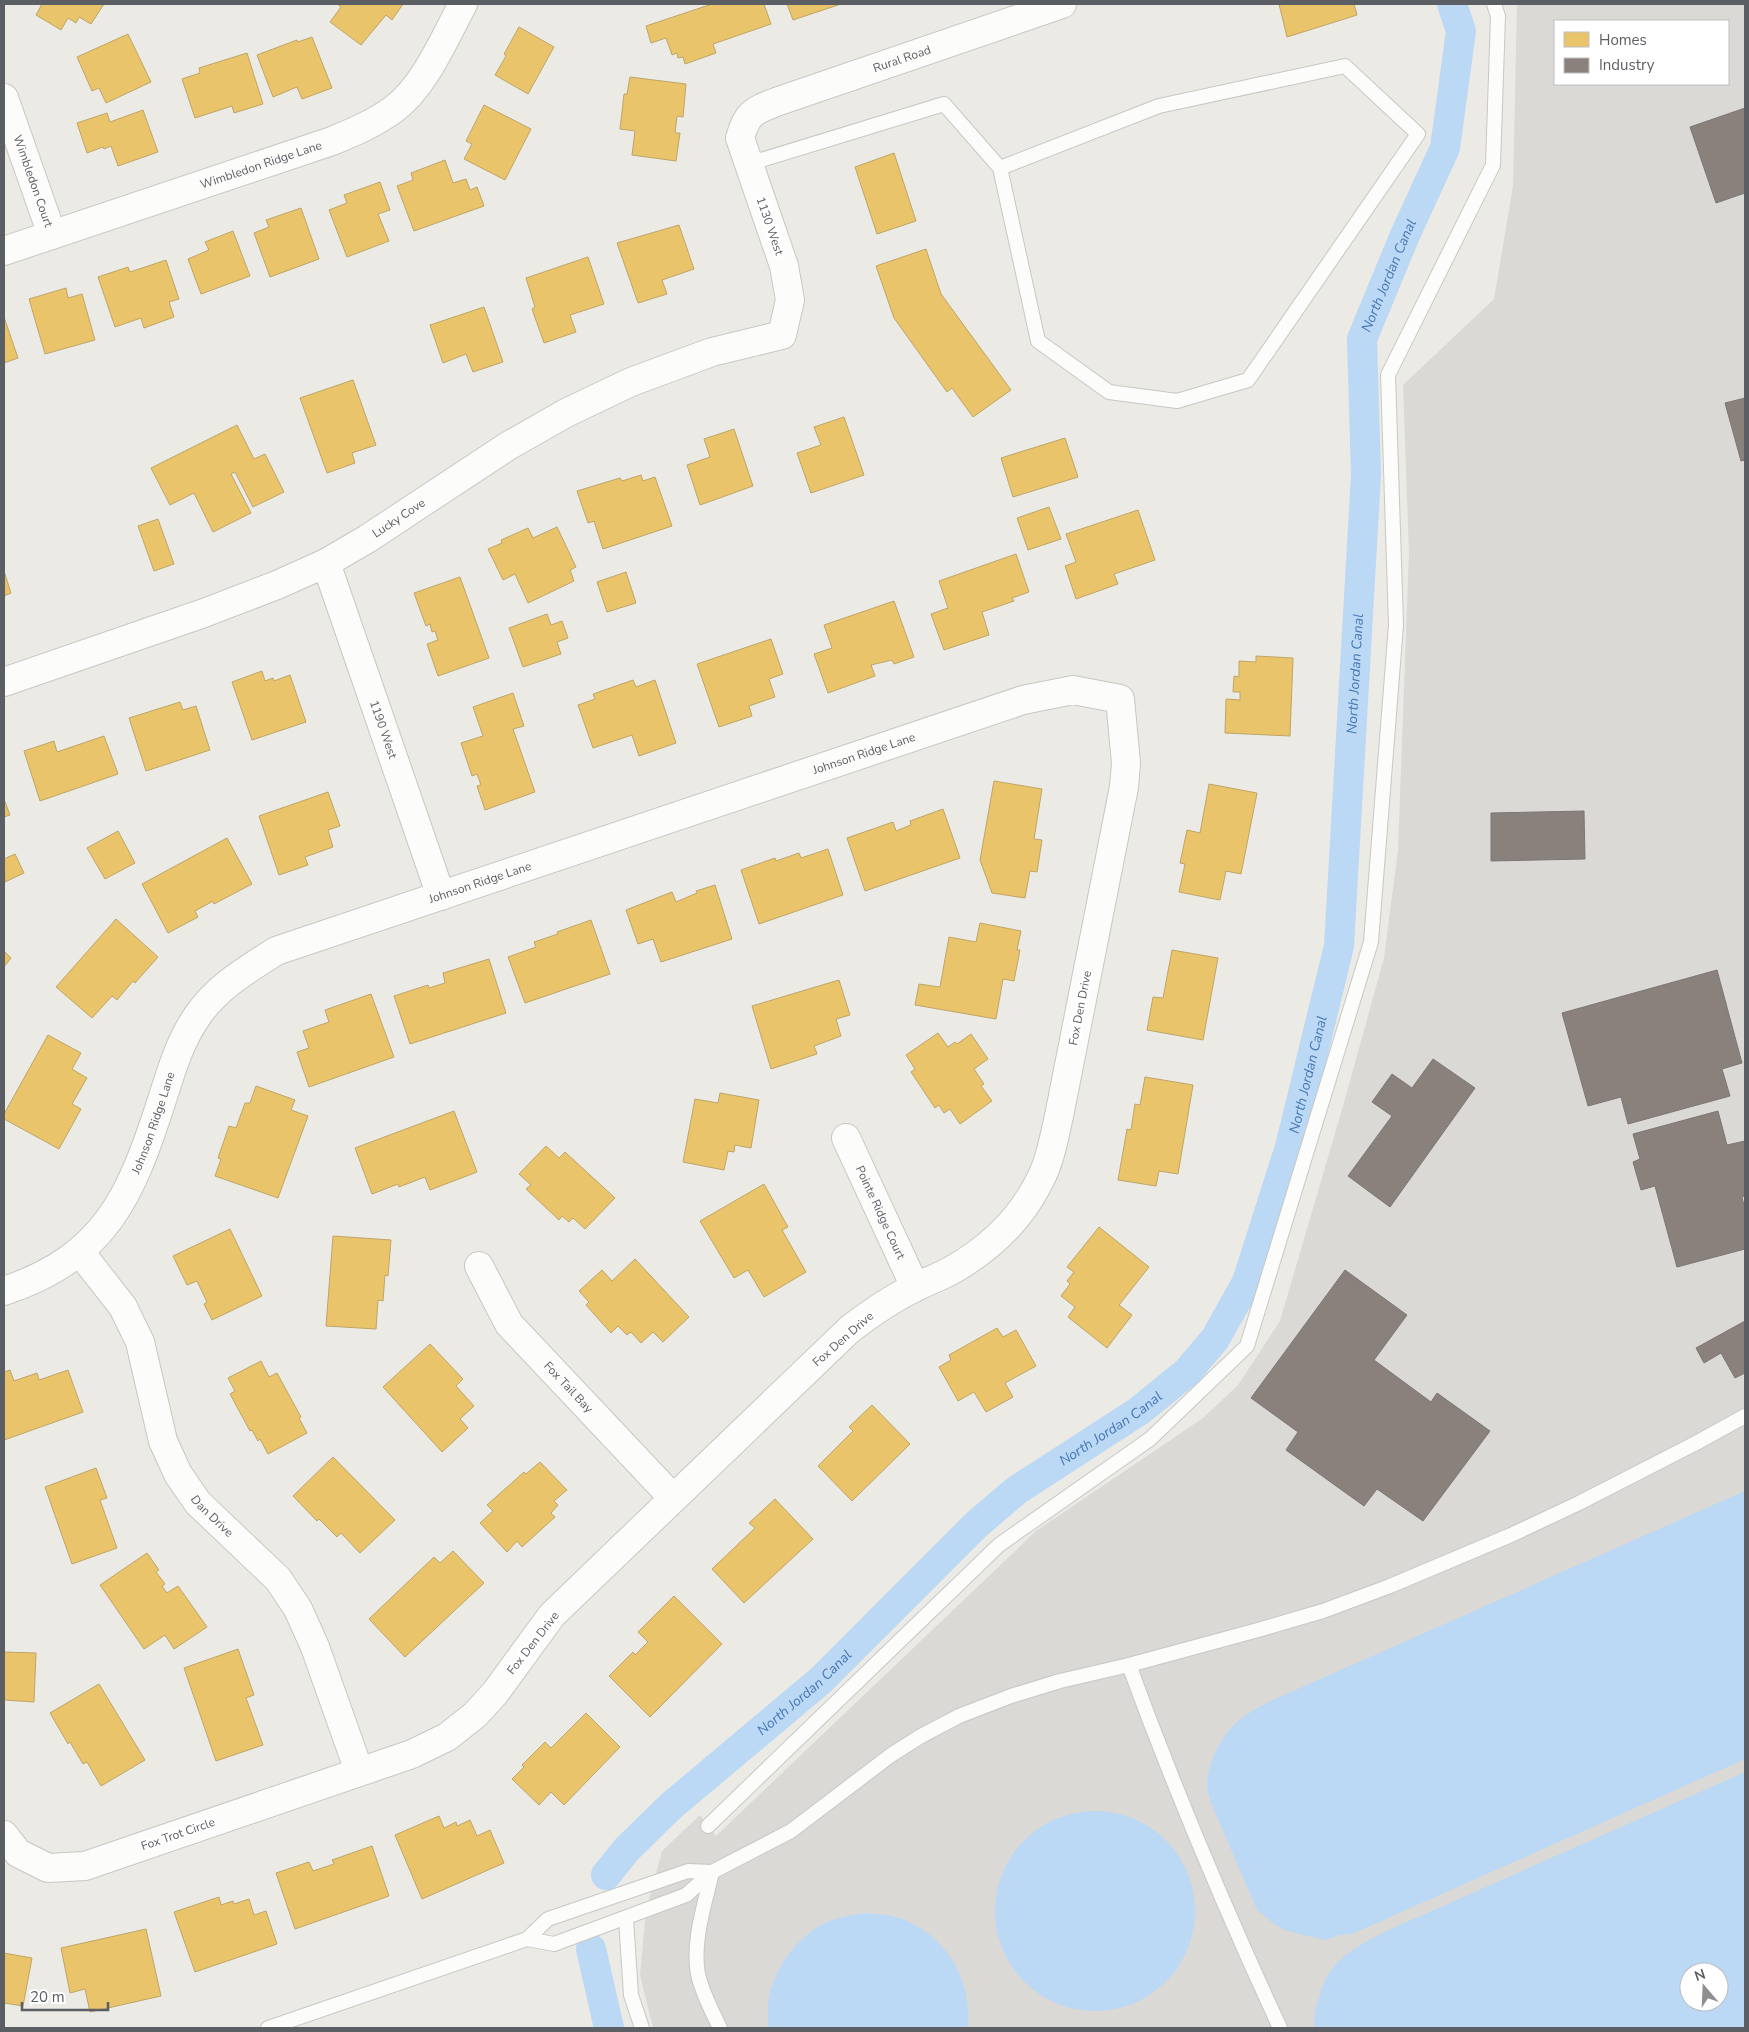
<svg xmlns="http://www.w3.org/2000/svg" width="1749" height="2032" font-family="'Nunito Sans',sans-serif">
<rect width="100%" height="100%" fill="#ebeae5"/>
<path fill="#dbd9d6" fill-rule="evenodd" d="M1517 4H1745V2028H653L640 1975 646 1911 662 1851 700 1815 716 1836 1036 1531 1203 1418 1238 1385 1280 1321 1345 1099 1384 958 1398 850 1409 554 1403 385 1494 299 1513 186ZM1555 21H1728V84H1555ZM1689 1972H1719V2002H1689Z"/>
<g fill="#bbd8f4" fill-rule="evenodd">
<path d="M1745 1491V1759L1352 1934 1340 1935 1324 1940 1287 1931 1274 1924 1257 1910 1211 1803C1210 1798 1208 1793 1207 1788 1206 1765 1222 1732 1241 1719 1251 1711 1264 1705 1275 1699Z"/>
<path d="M1745 1772V2028H1315C1313 2017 1316 2008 1319 1998 1328 1961 1351 1950 1382 1933ZM1689 1972H1719V2002H1689Z"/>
<circle cx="1095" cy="1911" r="100"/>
<path d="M864 1913C878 1914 892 1915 905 1920 949 1939 972 1982 968 2028H769C762 1987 785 1948 819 1926 833 1918 848 1916 864 1913Z"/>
</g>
<g fill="#e9c46a" stroke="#bea568">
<polygon points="42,4 104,4 91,24 79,17 76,23 68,18 61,30 36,15"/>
<polygon points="337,4 403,4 392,20 386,15 361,45 330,22 341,7"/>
<polygon points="712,4 764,4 771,24 713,44 716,53 685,64 683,57 678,58 677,53 672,55 666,38 651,43 646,26"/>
<polygon points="787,4 841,4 793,20"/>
<polygon points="1279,4 1354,4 1357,15 1287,37"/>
<polygon points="519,27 554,47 528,94 495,75 506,56 504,54"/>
<polygon points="128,34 151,82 106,103 99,88 92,91 77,57"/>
<polygon points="312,37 332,88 302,99 297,87 273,97 257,55 297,40 298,42"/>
<polygon points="247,53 263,104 234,113 232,106 195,118 182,79 200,73 199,68"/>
<polygon points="630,77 686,84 683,117 677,116 675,133 680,133 676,161 632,155 635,131 620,129 624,94 627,94"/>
<polygon points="484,105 531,129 505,180 464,159 472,144 466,141"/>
<polygon points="143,110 158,152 118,166 111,146 104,149 103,147 87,153 77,123 107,113 110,122"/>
<polygon points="894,153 916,221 877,234 855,167"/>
<polygon points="445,160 453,183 466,179 470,190 477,187 484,206 414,231 397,186 413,180 411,173"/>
<polygon points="380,182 390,210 378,214 389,241 347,257 329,210 347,203 344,195"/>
<polygon points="301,208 319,259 270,277 254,233 269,227 266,220"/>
<polygon points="679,225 694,269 662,280 667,294 638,303 617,243"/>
<polygon points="233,231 250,276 201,294 188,259 209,250 205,242"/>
<polygon points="926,249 941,294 1011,390 973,417 952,388 947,392 894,318 876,266"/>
<polygon points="588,257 604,304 570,315 576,332 544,343 532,309 535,307 526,278"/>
<polygon points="166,260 179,299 169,302 174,317 144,328 141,318 115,327 98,277 128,267 130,272"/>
<polygon points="66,288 68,298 82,294 95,340 45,354 29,299"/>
<polygon points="484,307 503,362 473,372 466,354 443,363 430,325"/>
<polygon points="4,317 18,358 4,363"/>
<polygon points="353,380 376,445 352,453 355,463 327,473 300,398"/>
<polygon points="844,417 864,475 811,493 797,453 821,445 814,427"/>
<polygon points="237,425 254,459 265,454 284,492 253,507 235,472 231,474 251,513 213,532 194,493 170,505 151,468"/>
<polygon points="734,429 753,486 700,505 687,465 710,457 704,439"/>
<polygon points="1065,438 1078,477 1013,497 1001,458"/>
<polygon points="641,475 643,481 655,477 672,526 603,549 594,521 588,523 577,491 620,478 622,481"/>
<polygon points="1049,507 1061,539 1028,550 1017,518"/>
<polygon points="1138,510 1155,560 1114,574 1118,584 1076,599 1065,566 1076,562 1066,534"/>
<polygon points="158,519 174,564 154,571 138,526"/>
<polygon points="557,527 576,567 570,570 574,581 528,603 515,574 503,580 488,549 502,543 501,540 528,528 533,538"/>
<polygon points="1016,554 1029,592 1012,598 1014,601 982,612 989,635 944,650 931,614 948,608 939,581"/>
<polygon points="4,571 11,593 4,596"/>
<polygon points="626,572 636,603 607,612 597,582"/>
<polygon points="460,577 489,658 438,676 427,644 438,640 435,631 432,632 430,624 426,626 414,593"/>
<polygon points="894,601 914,657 894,664 892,660 871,665 875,676 828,693 814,654 832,648 824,625"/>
<polygon points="547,614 551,625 562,621 568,638 557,642 561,654 523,667 509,628"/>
<polygon points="771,639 783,674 769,679 775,697 749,706 752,716 719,727 697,664"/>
<polygon points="1256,656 1293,658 1290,736 1225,733 1226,699 1240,700 1240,692 1233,692 1234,676 1239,677 1239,661 1256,662"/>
<polygon points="262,671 265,681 273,678 274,681 290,675 306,722 252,740 232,682"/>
<polygon points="633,680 636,687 655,680 676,743 639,756 632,735 593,748 578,705 595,699 593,694"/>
<polygon points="513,693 524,726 513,729 535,792 485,810 477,786 481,785 477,774 472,776 461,743 483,736 473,707"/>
<polygon points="180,702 183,710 196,706 210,750 146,771 129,718"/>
<polygon points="104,736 118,774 40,801 24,751 54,741 57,752"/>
<polygon points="994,781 1042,789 1034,839 1042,840 1037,872 1030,871 1025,898 992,893 980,860"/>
<polygon points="1209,784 1257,793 1241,874 1226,871 1220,900 1179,892 1185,864 1180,863 1187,830 1200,833"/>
<polygon points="328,792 340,826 328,830 333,847 305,857 308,865 279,875 259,816"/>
<polygon points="4,799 10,815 4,817"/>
<polygon points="943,809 960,858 865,891 847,838 893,822 896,831 911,825 910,821"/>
<polygon points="118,831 135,863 105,879 87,848"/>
<polygon points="227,838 252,884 214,904 213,901 195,911 198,917 168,933 142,884"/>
<polygon points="828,849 843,895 759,924 741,870 775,858 776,861 799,853 801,858"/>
<polygon points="15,854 24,873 5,882 4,859"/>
<polygon points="715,885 732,939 661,962 653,939 638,944 626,910 672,892 676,902 697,893 696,891"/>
<polygon points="116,919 158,957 135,983 133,981 117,1000 112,996 92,1018 56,987"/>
<polygon points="591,920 610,974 525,1003 508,957 536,947 534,942 558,934 557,932"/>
<polygon points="980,923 1021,931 1017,950 1020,950 1014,981 1003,979 996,1019 915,1005 919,984 940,987 949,937 976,942"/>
<polygon points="1172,950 1218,958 1203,1040 1147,1030 1153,997 1163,998"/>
<polygon points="4,951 11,958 4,967"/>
<polygon points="489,959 506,1013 410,1044 394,996 428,985 429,988 445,983 443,973"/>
<polygon points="839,980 850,1015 836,1019 841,1036 814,1046 817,1054 771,1069 752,1006"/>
<polygon points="371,994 394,1057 309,1087 297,1052 309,1048 303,1031 329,1022 325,1010"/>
<polygon points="938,1033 948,1047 955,1042 957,1044 971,1034 988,1059 974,1069 984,1084 981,1086 992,1101 960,1124 950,1109 944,1113 939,1105 935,1108 911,1072 915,1069 906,1055"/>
<polygon points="48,1035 81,1053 72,1069 87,1078 72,1104 81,1109 59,1149 4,1119 4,1114"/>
<polygon points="1145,1077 1193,1085 1178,1174 1159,1171 1156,1186 1118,1180 1127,1129 1131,1130 1135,1104 1140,1105"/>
<polygon points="256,1086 295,1100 291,1110 308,1116 278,1198 215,1176 221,1159 218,1158 229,1126 236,1128 245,1103 250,1103"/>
<polygon points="720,1093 759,1100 751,1148 735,1145 734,1152 728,1151 724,1170 683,1162 695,1099 718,1103"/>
<polygon points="454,1111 477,1172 430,1190 425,1177 399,1187 398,1184 372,1194 355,1148"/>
<polygon points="546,1146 559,1158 565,1152 615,1198 585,1229 573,1218 569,1222 562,1216 559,1220 526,1189 531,1185 519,1174"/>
<polygon points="764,1184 788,1227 782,1230 806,1272 764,1297 748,1270 734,1278 700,1221"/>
<polygon points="1099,1227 1149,1267 1119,1305 1132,1315 1107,1348 1068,1317 1075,1307 1061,1296 1070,1284 1067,1281 1074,1272 1067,1267"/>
<polygon points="230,1229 262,1296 212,1320 204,1304 207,1302 197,1281 187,1285 173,1256"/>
<polygon points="333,1236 391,1240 388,1276 385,1275 383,1301 378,1300 376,1329 326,1326"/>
<polygon points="635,1259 689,1317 663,1342 653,1332 641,1343 631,1332 627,1335 618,1326 611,1333 586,1305 589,1302 579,1291 602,1270 612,1281"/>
<polygon points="997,1328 1003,1337 1016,1330 1036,1366 1005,1383 1013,1397 986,1412 974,1392 958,1401 939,1367 951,1360 949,1355"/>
<polygon points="430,1344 463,1379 456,1386 474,1406 460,1419 468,1428 442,1452 383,1387"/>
<polygon points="261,1361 269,1377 277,1373 301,1417 299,1418 307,1433 268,1454 260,1439 258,1441 252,1430 250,1431 230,1394 235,1391 228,1378"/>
<polygon points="10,1370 14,1381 37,1373 39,1380 68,1370 83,1412 4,1440 4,1372"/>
<polygon points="872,1405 910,1444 852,1501 818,1466 853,1431 849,1427"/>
<polygon points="333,1457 395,1520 360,1553 341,1533 337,1537 319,1519 317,1521 293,1496"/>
<polygon points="540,1462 567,1490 554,1501 558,1505 551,1513 555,1517 522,1547 517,1541 507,1552 480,1523 493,1511 487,1505 524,1472 526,1474"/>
<polygon points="96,1468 107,1498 100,1500 117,1548 72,1564 45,1487"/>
<polygon points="775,1499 813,1539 744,1603 712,1569 755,1528 749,1523"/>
<polygon points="453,1551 484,1583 405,1657 369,1619 434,1557 440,1563"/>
<polygon points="147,1553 159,1570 156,1572 165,1584 162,1586 167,1593 178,1586 207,1627 174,1649 165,1635 144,1649 100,1585"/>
<polygon points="674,1596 722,1644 650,1717 609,1676 633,1652 635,1655 648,1642 638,1632"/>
<polygon points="238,1649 254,1695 246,1698 263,1745 216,1761 184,1668"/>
<polygon points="4,1652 36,1653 34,1702 4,1700"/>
<polygon points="99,1684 145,1760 101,1786 87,1762 83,1764 70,1742 68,1744 50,1713"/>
<polygon points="586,1713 620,1747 564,1805 551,1792 539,1805 512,1779 524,1767 522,1765 545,1742 551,1748"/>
<polygon points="439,1816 444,1828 456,1822 457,1826 470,1820 477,1836 490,1830 504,1863 422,1899 395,1835"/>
<polygon points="372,1846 389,1896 295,1929 276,1873 309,1862 313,1871 334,1864 332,1860"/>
<polygon points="219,1897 221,1905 233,1901 234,1904 249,1899 254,1915 266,1911 277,1944 195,1972 174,1912"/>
<polygon points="146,1929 161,1996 90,2012 85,1989 70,1993 61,1948"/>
<polygon points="4,1953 32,1958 23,2006 4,2003"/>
</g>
<g fill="#8a817c" stroke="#7c7674">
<polygon points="1745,108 1745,193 1716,203 1690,127"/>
<polygon points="1745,398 1745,460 1741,461 1725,403"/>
<polygon points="1584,811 1585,859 1491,861 1491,813"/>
<polygon points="1717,970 1742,1063 1722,1069 1730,1096 1628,1124 1621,1097 1588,1106 1562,1013"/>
<polygon points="1433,1059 1475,1088 1390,1207 1348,1176 1392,1116 1372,1102 1392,1074 1412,1088"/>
<polygon points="1718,1111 1727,1145 1745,1141 1745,1196 1742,1197 1745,1210 1745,1249 1677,1267 1655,1186 1641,1190 1633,1162 1640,1159 1633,1134"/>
<polygon points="1345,1270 1407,1315 1374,1360 1431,1402 1437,1393 1490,1431 1423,1521 1377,1489 1364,1506 1286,1450 1298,1432 1251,1398"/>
<polygon points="1745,1321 1745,1373 1735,1378 1721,1353 1704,1363 1696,1348"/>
</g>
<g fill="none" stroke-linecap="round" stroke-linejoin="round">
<g stroke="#bbd8f4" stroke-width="30">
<path id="s1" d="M606 1875 627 1849 671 1806 821 1680 977 1524 1017 1490 1139 1411 1187 1372 1215 1339 1247 1282 1290 1147 1339 946 1366 475 1362 339 1405 235 1445 148 1461 31 1452 4"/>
<polyline points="591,1949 609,2028"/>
</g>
<defs>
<g id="service">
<polyline points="748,164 944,104 1000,168 1038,341 1109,392 1177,401 1248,380 1418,134 1345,66 1159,106 1000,168"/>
<path d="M1129 1665C1174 1788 1225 1909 1280 2028"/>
<polyline points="708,1826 999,1545 1150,1439 1247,1346 1371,942 1396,625 1388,375 1493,165 1498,16 1494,4"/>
<path d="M712 1872C705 1904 692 1941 698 1974 702 1993 712 2011 720 2028"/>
<polyline points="626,1919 631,1995 642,2028"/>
<polyline points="527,1939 554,1944 686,1895 712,1872 791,1831 891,1755 921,1736 959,1716 1011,1696 1060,1681 1129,1665 1258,1630 1323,1611 1390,1586 1511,1535 1579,1503 1696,1443 1745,1416"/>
<polyline points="268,2028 527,1939 548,1919 688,1871 712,1872"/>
</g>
<g id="minor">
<path id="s2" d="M4 98 52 235"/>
<path id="s3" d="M4 251 332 141C354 132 375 123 394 109 425 86 445 37 463 4"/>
<path id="s4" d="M326 563 441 896"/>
<path id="s5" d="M4 682 204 613 277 585 326 563 367 539 508 446 566 413 631 382 712 352 782 335 790 300 784 266 740 138C747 113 753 111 776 102L1062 4"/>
<path id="s6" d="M846 1138 915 1287"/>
<path id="s7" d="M80 1252 123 1307 140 1342 163 1441 178 1474 198 1503 278 1579 298 1609 315 1647 359 1771"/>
<path id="s8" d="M479 1266 509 1324 673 1498"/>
<path id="s9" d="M4 1291C105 1257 130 1198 161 1103 171 1072 179 1042 198 1015 218 986 247 970 276 951L1023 700 1073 690 1120 699 1126 763 1124 787 1059 1116C1054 1138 1050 1162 1039 1182 1020 1220 989 1249 952 1270 940 1277 927 1281 914 1288 891 1299 871 1313 850 1329L552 1615 495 1693 475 1715 447 1737 412 1754 85 1866 48 1868 18 1853 4 1835"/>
</g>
</defs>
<use href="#service" stroke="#c7c7c6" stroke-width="16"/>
<use href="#minor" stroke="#c7c7c6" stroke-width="30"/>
<use href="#service" stroke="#fcfcfb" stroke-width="14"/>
<use href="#minor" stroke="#fcfcfb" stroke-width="28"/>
</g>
<g text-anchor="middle" stroke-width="5" stroke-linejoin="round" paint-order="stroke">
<g font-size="12" fill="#5b5e63" stroke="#fff">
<text dy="4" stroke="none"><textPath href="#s5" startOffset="1250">Rural Road</textPath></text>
<text dy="4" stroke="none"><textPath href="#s3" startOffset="271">Wimbledon Ridge Lane</textPath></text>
<text dy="4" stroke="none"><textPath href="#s2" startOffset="88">Wimbledon Court</textPath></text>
<text transform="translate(770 226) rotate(71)" y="4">1130 West</text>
<text dy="4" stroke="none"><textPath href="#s5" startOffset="429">Lucky Cove</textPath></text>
<text dy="4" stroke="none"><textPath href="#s4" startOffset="176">1190 West</textPath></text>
<text dy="4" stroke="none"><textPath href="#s9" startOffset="1075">Johnson Ridge Lane</textPath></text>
<text dy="4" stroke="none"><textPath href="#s9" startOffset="670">Johnson Ridge Lane</textPath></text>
<text transform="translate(1080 1008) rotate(-79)" y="4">Fox Den Drive</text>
<text dy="4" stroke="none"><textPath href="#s9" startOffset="236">Johnson Ridge Lane</textPath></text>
<text dy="4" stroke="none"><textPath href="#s6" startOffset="82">Pointe Ridge Court</textPath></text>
<text transform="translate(843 1339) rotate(-41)" y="4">Fox Den Drive</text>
<text dy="4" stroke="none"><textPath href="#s8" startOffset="152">Fox Tail Bay</textPath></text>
<text dy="4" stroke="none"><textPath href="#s7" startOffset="301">Dan Drive</textPath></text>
<text transform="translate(533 1643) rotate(-52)" y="4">Fox Den Drive</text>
<text transform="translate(178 1834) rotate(-19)" y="4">Fox Trot Circle</text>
</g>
<g font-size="14" font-style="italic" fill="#4677b4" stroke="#fff">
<text dy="5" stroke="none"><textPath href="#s1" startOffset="1905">North Jordan Canal</textPath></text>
<text dy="5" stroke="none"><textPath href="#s1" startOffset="1501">North Jordan Canal</textPath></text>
<text dy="5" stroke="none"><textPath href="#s1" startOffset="1096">North Jordan Canal</textPath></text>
<text dy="5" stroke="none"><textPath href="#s1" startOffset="676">North Jordan Canal</textPath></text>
<text dy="5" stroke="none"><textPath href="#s1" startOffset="270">North Jordan Canal</textPath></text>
</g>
</g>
<rect width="1749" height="2032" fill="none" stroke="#5b5e63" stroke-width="10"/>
<rect x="1554" y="20" width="175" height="65" fill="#ffffff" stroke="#bdbfc1"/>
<rect x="1564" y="32" width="25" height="15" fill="#e9c46a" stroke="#bdbfc1"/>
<text x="1599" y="45" font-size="15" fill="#5b5e63">Homes</text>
<rect x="1564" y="58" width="25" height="15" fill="#8a817c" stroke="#bdbfc1"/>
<text x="1599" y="70" font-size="15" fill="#5b5e63">Industry</text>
<g transform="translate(1704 1987) rotate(341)"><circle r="24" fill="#ffffff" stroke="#bdbfc1"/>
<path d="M0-4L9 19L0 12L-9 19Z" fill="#8d8f90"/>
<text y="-8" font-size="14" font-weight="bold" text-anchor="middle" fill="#5b5e63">N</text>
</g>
<path d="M22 2002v8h86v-8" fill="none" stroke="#5b5e63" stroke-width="2.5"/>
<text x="30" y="2002" font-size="15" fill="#5b5e63" stroke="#ffffff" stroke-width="4" paint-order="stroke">20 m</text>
</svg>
